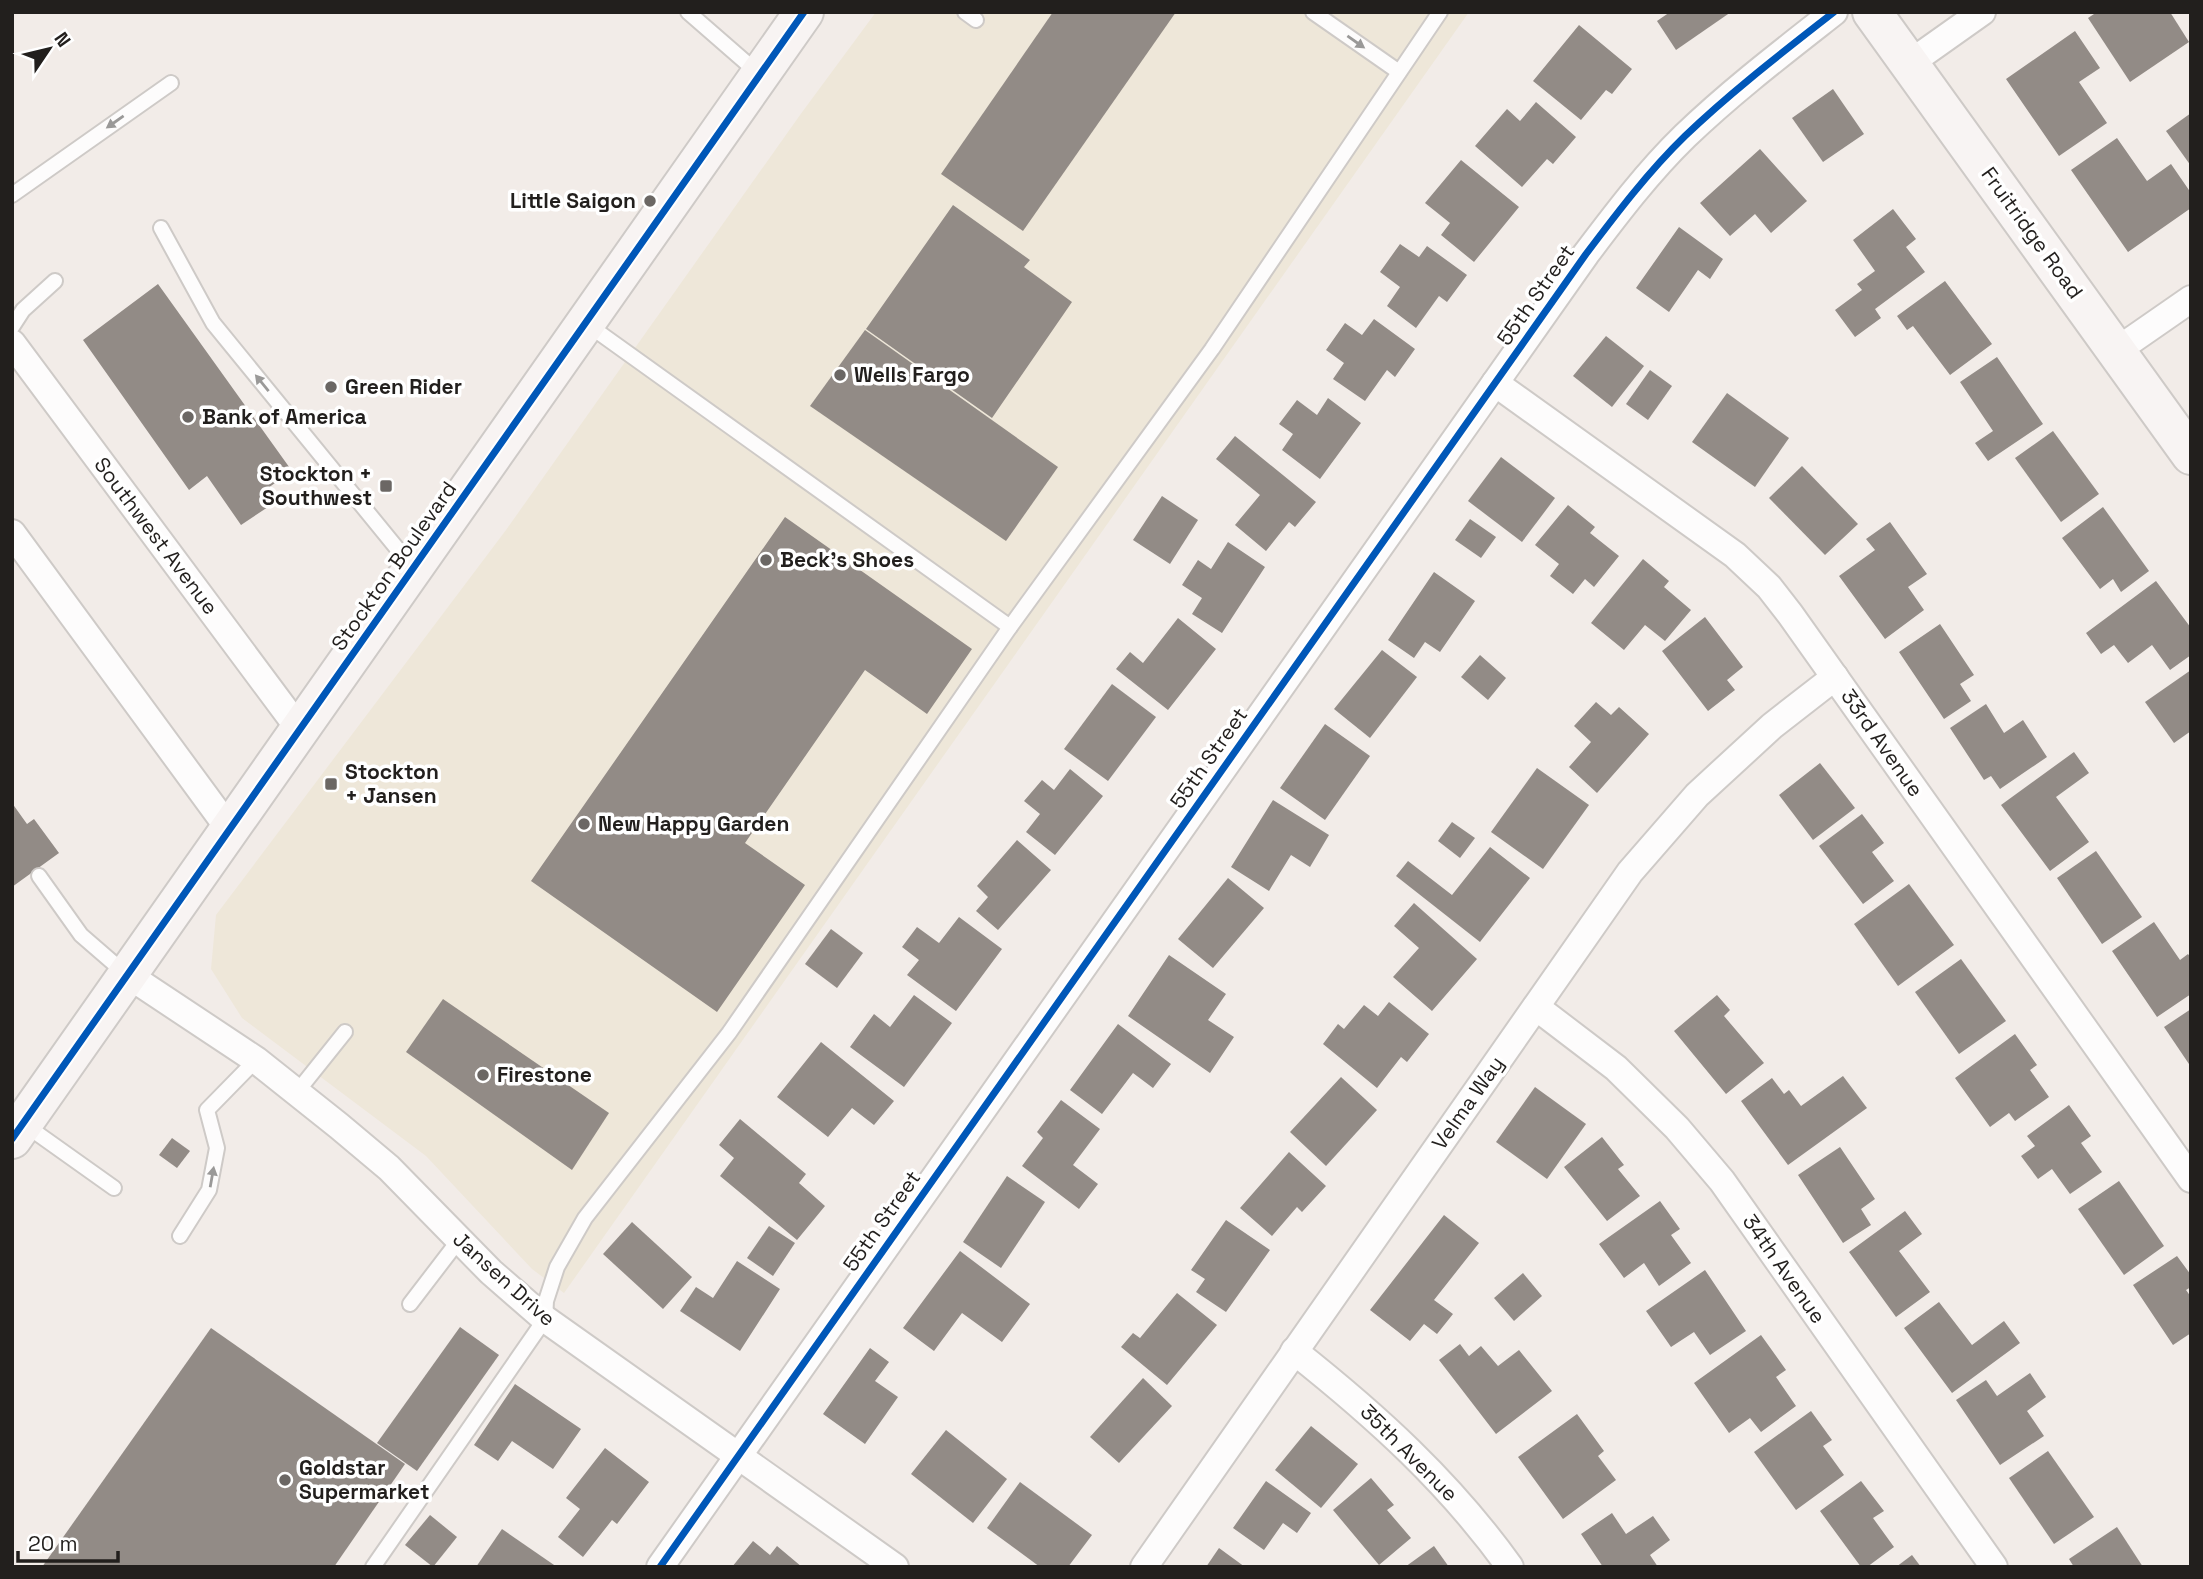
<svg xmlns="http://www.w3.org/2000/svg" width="2203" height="1579" font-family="'Space Grotesk',sans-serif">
<rect width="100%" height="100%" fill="#f2ece8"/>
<polygon fill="#eee7d9" points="876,12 1469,12 564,1293 532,1269 426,1156 242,1018 211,969 216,915 506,530 800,115"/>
<g fill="#928b86">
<polygon points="1053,12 1176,12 1023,231 941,174"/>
<polygon points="1670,12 1731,12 1676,50 1657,21"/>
<polygon points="2097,12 2170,12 2189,42 2130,82 2088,18"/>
<polygon points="1579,25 1632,69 1612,94 1606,90 1581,120 1533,81"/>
<polygon points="2075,31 2100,68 2079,82 2107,123 2059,156 2006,79"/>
<polygon points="1833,89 1864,134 1823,162 1792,118"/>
<polygon points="1536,102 1576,137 1553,164 1547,159 1522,187 1475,146 1507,109 1520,121"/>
<polygon points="2191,113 2191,166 2166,131"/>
<polygon points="2117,138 2147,181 2171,164 2191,193 2191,208 2128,252 2071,170"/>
<polygon points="1760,149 1807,201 1771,233 1755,214 1730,236 1700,203"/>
<polygon points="1461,160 1519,207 1474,262 1441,235 1450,223 1425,203"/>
<polygon points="953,205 1030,260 1024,267 1072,302 992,418 866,329"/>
<polygon points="1893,209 1916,239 1906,247 1925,272 1875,309 1881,318 1855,337 1835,310 1862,290 1857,284 1875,271 1853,240"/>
<polygon points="1679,227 1723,259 1710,279 1698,270 1669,312 1636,288"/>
<polygon points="1400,244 1419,257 1427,246 1467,275 1447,302 1439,296 1416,328 1387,306 1400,287 1380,272"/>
<polygon points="1945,281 1992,344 1950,375 1913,326 1907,330 1897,316"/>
<polygon points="158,284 292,471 268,488 277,501 241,525 207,476 189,490 83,340"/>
<polygon points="1374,319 1415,349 1395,377 1387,370 1365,401 1333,379 1344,363 1326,350 1345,323 1362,335"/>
<polygon points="865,330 1058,467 1006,541 810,406"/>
<polygon points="1606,336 1644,366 1612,407 1573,376"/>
<polygon points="1997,357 2043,424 1988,461 1975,443 1993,431 1960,382"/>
<polygon points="1650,370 1672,386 1648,420 1626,404"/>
<polygon points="1727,393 1789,438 1755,487 1692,442"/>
<polygon points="1328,398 1361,423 1320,479 1282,450 1293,434 1279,424 1297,400 1317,415"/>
<polygon points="2053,431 2099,494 2061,522 2015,458"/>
<polygon points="1235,436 1316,502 1295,527 1289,522 1266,551 1235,525 1260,495 1216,459"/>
<polygon points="1501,457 1555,498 1522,542 1468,501"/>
<polygon points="1802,466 1858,524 1825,555 1769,498"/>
<polygon points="1162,496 1198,520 1170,564 1133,540"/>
<polygon points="1568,505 1595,527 1590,533 1619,556 1594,587 1585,579 1573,594 1550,576 1559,564 1535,545"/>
<polygon points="2103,507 2149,571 2121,592 2113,579 2100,589 2062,538"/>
<polygon points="785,517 972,649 927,714 865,670 745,843 805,885 717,1012 531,881"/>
<polygon points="1470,519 1496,537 1481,558 1455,540"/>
<polygon points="1890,522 1927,574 1908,587 1924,610 1885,639 1839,576 1875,550 1866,539"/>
<polygon points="1228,542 1265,567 1222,633 1192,614 1202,598 1182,585 1198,560 1211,569"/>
<polygon points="1643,559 1669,581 1664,587 1691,610 1665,641 1645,625 1624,650 1591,623"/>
<polygon points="1434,572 1475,601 1440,652 1425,642 1414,658 1388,640"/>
<polygon points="2156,581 2191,628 2191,655 2170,670 2152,645 2128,663 2114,645 2101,654 2086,633"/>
<polygon points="1705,617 1743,667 1727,680 1735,690 1708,711 1662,651"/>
<polygon points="1178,618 1216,649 1168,710 1116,669 1130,652 1143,663"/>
<polygon points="1940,624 1974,675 1960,684 1971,701 1944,719 1899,652"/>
<polygon points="1382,650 1417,677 1370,738 1334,709"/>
<polygon points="1480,655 1506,678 1488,700 1461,677"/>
<polygon points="2191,670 2191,731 2174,743 2145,702"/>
<polygon points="1112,684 1156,717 1108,781 1064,749"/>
<polygon points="1596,702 1611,715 1619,707 1649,734 1597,793 1569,767 1591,742 1574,726"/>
<polygon points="1986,704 2004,733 2023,720 2047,757 2000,789 1991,776 1984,780 1950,728"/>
<polygon points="1325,724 1370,756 1325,820 1280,788"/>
<polygon points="2074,752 2089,773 2056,797 2089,842 2050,871 2001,805"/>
<polygon points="1820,763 1855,808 1813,840 1779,795"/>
<polygon points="1537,768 1589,805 1543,869 1491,832"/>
<polygon points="1070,769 1103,796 1055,855 1026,832 1040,814 1024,801 1042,780 1054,790"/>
<polygon points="1273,800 1329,835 1310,867 1291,855 1269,891 1231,867"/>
<polygon points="12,803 27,824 34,819 59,853 12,887"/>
<polygon points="1862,814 1884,843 1872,852 1894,881 1863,904 1819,846"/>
<polygon points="1452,822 1475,838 1460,858 1438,841"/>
<polygon points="1017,840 1051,870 998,930 976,911 988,897 977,886"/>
<polygon points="1490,847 1530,878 1480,942 1396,876 1408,861 1452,895"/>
<polygon points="2096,851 2142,917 2102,944 2057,878"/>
<polygon points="1228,878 1264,908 1213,968 1178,939"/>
<polygon points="1909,884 1954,945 1898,986 1854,924"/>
<polygon points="1414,903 1477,959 1432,1011 1393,977 1419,948 1394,926"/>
<polygon points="959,917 1002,949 956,1011 907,975 919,960 902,947 917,927 939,943"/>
<polygon points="2154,922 2180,960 2188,954 2191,958 2191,994 2157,1017 2112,951"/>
<polygon points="831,929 863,953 837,988 805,964"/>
<polygon points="1169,955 1226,994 1208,1020 1234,1037 1210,1073 1128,1016"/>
<polygon points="1961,959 2006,1021 1959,1054 1915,992"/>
<polygon points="914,995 952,1023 904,1087 850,1047 874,1014 890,1027"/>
<polygon points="1717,995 1730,1010 1724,1016 1764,1063 1726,1094 1674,1031"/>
<polygon points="443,999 609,1113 572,1170 406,1052"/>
<polygon points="1389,1002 1429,1034 1407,1062 1401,1057 1377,1088 1323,1044 1338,1024 1344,1029 1364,1005 1378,1016"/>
<polygon points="2191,1009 2191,1067 2164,1027"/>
<polygon points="1118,1024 1171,1064 1153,1088 1133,1073 1102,1114 1070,1090"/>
<polygon points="2015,1034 2037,1065 2030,1070 2049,1097 2015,1121 2009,1113 1990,1127 1955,1078"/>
<polygon points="821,1042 894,1101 874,1125 852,1108 828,1137 777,1097"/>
<polygon points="1843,1076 1867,1108 1788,1165 1741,1101 1772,1078 1784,1094 1789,1090 1801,1106"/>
<polygon points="1341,1077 1377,1110 1326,1166 1290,1132"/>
<polygon points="1535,1087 1586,1124 1547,1179 1496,1142"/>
<polygon points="1061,1100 1100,1129 1073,1165 1098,1184 1079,1209 1022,1166 1043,1138 1037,1132"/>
<polygon points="2069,1105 2091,1136 2081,1143 2102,1172 2070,1194 2052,1169 2038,1179 2021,1156 2035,1146 2027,1136"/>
<polygon points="740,1119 806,1174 799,1183 825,1206 797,1240 720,1176 734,1158 719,1145"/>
<polygon points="1602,1137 1624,1165 1618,1169 1640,1196 1607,1221 1564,1167"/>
<polygon points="172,1138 190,1151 177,1168 159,1155"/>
<polygon points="1840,1147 1875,1199 1861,1209 1871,1225 1843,1243 1798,1175"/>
<polygon points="1289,1152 1326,1186 1302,1212 1297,1207 1272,1236 1240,1208"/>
<polygon points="1007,1176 1045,1202 1001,1268 963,1242"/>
<polygon points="2119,1181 2164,1246 2124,1275 2078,1209"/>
<polygon points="1660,1201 1680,1229 1671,1235 1691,1263 1659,1286 1644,1263 1624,1278 1599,1244"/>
<polygon points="1905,1211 1922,1234 1899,1251 1930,1292 1896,1317 1849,1252"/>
<polygon points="1444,1215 1479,1243 1434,1300 1453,1314 1437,1334 1424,1324 1410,1341 1370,1310"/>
<polygon points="1226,1220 1270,1250 1226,1312 1196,1292 1205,1279 1191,1270"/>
<polygon points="632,1222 692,1277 663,1309 603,1254"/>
<polygon points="769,1226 795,1243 773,1276 747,1258"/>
<polygon points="960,1251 1030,1304 1002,1342 962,1313 934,1351 903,1328"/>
<polygon points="2177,1256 2191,1275 2191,1287 2186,1290 2191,1297 2191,1333 2173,1345 2133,1285"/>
<polygon points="737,1261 780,1289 740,1351 680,1311 696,1287 713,1298"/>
<polygon points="1705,1270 1746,1331 1710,1355 1694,1332 1671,1347 1646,1311"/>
<polygon points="1523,1273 1542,1296 1514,1321 1494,1298"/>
<polygon points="1177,1293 1217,1325 1167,1385 1121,1347 1133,1333 1140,1338"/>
<polygon points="1939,1302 1972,1345 2004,1321 2020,1343 1952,1393 1904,1328"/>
<polygon points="460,1327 499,1355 417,1471 377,1443"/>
<polygon points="211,1328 405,1464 334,1567 42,1567"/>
<polygon points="1761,1335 1786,1370 1776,1377 1796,1406 1761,1432 1750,1418 1729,1433 1694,1383"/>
<polygon points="1460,1344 1469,1356 1481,1346 1498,1366 1519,1350 1552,1391 1496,1434 1439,1360"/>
<polygon points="870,1348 889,1362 875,1381 898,1397 865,1444 823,1414"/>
<polygon points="2030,1373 2046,1397 2027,1411 2044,1436 2000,1465 1956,1400 1986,1380 1997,1396"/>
<polygon points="1143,1378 1172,1406 1119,1463 1090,1437"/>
<polygon points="515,1384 581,1429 553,1469 512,1441 498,1461 474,1445"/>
<polygon points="1811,1411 1832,1440 1823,1446 1844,1475 1796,1510 1754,1452"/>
<polygon points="1577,1414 1604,1451 1598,1456 1616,1480 1563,1519 1518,1457"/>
<polygon points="1311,1426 1358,1464 1321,1508 1275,1470"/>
<polygon points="946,1430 1007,1479 973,1523 911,1474"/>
<polygon points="605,1448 649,1482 617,1524 612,1520 583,1557 558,1537 580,1509 566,1498"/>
<polygon points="2048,1451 2094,1517 2054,1544 2009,1478"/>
<polygon points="1371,1478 1394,1505 1387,1510 1411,1538 1379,1565 1333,1510"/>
<polygon points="1266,1481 1311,1513 1297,1533 1283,1523 1264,1550 1233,1528"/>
<polygon points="1861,1481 1884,1511 1873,1518 1894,1547 1867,1567 1861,1567 1820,1511"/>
<polygon points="1020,1482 1092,1535 1068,1567 1040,1567 987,1528"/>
<polygon points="1612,1513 1626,1534 1653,1516 1670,1540 1650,1555 1658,1567 1603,1567 1581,1534"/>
<polygon points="430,1515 457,1537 433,1567 405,1545"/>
<polygon points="2117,1527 2143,1567 2074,1567 2069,1559"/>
<polygon points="502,1529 557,1567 476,1567"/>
<polygon points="753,1541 770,1555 777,1546 802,1567 732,1567"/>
<polygon points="1434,1546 1449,1567 1405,1567"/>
<polygon points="1219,1548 1245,1567 1206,1567"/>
<polygon points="1912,1555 1921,1567 1896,1567"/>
</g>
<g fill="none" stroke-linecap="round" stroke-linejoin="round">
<defs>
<g id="service">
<polyline points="688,12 758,73"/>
<polyline points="965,12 976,20"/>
<polyline points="1313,12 1399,72"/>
<polyline points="12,195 171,83"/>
<polyline points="161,228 213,323 413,568"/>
<polyline points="587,324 1010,627"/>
<polyline points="12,327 23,310 55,281"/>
<polyline points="39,876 81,935 126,974"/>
<polyline points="297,1092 345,1032"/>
<polyline points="24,1124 114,1188"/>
<polyline points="180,1236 209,1190 217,1148 207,1110 256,1060"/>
<polyline points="410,1304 459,1240"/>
<polyline points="373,1567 545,1319 546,1301 557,1267 585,1218 729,1033 1010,627 1212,349 1440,12"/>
</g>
<g id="minor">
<polyline points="1910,63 1982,12"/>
<polyline points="12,343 300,730"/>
<polyline points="2116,351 2191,299"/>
<polyline points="1495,383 1735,555 1769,587 1790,614 2191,1179"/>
<polyline points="12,533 230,830"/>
<polyline points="128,975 256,1060 339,1126 389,1168 491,1272 545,1319 895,1567"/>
<polyline points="1536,1007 1616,1068 1677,1128 1722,1181 1994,1567"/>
<path d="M1294 1351C1376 1416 1449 1482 1510 1567"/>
<path d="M660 1567 1586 254C1617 213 1648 172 1685 136 1732 91 1783 52 1834 12"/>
<polyline points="1144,1567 1630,872 1697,795 1772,726 1835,677"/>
</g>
<g id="secondary">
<polyline points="1872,12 2191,455"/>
<polyline points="12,1139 804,12"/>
</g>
</defs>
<use href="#service" stroke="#cecac7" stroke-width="18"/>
<use href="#minor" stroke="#cecac7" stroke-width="30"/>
<use href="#secondary" stroke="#cecac7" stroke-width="42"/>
<use href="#service" stroke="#fdfcfc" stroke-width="14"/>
<use href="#minor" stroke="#fdfcfc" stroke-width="26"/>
<use href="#secondary" stroke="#f8f4f3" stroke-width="38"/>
<defs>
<g id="cycleway">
<polyline points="12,1139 804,12"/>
<path d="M660 1567 1586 254C1617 213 1648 172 1685 136 1732 91 1783 52 1834 12"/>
</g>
</defs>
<use href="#cycleway" stroke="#fff" stroke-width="11"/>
<use href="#cycleway" stroke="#0057b8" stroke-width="7"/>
</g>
<defs><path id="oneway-solid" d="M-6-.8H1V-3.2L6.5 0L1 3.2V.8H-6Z" transform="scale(1.75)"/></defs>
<g fill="#9a9998">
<use href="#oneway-solid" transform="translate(1356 42) rotate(35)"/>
<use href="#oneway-solid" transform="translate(115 122) rotate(145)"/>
<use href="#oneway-solid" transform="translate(262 383) rotate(-129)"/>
<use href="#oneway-solid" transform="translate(212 1177) rotate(-80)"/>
</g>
<g fill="#6b6764" stroke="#fff" stroke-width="2.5">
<circle cx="650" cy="201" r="7"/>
<circle cx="840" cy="375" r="7"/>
<circle cx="331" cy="387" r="7"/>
<circle cx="188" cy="417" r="7"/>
<rect x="379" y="479" width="14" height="14" rx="3.5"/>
<circle cx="766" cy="560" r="7"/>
<rect x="324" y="777" width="14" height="14" rx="3.5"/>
<circle cx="584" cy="824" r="7"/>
<circle cx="483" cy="1075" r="7"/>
<circle cx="285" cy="1480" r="7"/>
</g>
<g text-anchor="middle" stroke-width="7" stroke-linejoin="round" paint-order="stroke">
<g font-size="21" font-weight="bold" fill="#221f1d" stroke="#fff" text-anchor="start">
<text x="636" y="208" text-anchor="end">Little Saigon</text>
<text x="854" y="382">Wells Fargo</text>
<text x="345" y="394">Green Rider</text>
<text x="202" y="424">Bank of America</text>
<text x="372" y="481" text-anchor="end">Stockton +<tspan x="372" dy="24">Southwest</tspan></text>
<text x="780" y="567">Beck's Shoes</text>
<text x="345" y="779">Stockton<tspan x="345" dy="24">+ Jansen</tspan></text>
<text x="598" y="831">New Happy Garden</text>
<text x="497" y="1082">Firestone</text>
<text x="299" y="1475">Goldstar<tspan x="299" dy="24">Supermarket</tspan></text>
</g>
<g font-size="21" fill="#221f1d" stroke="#fff">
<text transform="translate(2032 233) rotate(54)" y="7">Fruitridge Road</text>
<text transform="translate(1536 295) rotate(-55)" y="7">55th Street</text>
<text transform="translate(156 536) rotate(53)" y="7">Southwest Avenue</text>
<text transform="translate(394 566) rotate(-55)" y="7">Stockton Boulevard</text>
<text transform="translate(1882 743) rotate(55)" y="7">33rd Avenue</text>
<text transform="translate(1209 758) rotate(-55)" y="7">55th Street</text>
<text transform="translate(1468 1103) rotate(-55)" y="7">Velma Way</text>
<text transform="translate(882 1221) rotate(-55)" y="7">55th Street</text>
<text transform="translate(1784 1269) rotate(55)" y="7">34th Avenue</text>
<text transform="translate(504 1279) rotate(42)" y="7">Jansen Drive</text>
<text transform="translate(1409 1453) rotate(45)" y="7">35th Avenue</text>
</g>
</g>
<rect width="2203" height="1579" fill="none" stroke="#221f1d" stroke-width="28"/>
<g transform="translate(49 49) rotate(55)" stroke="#ffffff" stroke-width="5" paint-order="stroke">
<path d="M0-5L12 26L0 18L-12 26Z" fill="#221f1d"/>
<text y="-10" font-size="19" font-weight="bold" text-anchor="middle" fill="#221f1d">N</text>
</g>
<path d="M18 1551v10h100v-10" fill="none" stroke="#221f1d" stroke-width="3.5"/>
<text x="28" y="1551" font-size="21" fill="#221f1d" stroke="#ffffff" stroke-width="5" paint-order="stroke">20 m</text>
</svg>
